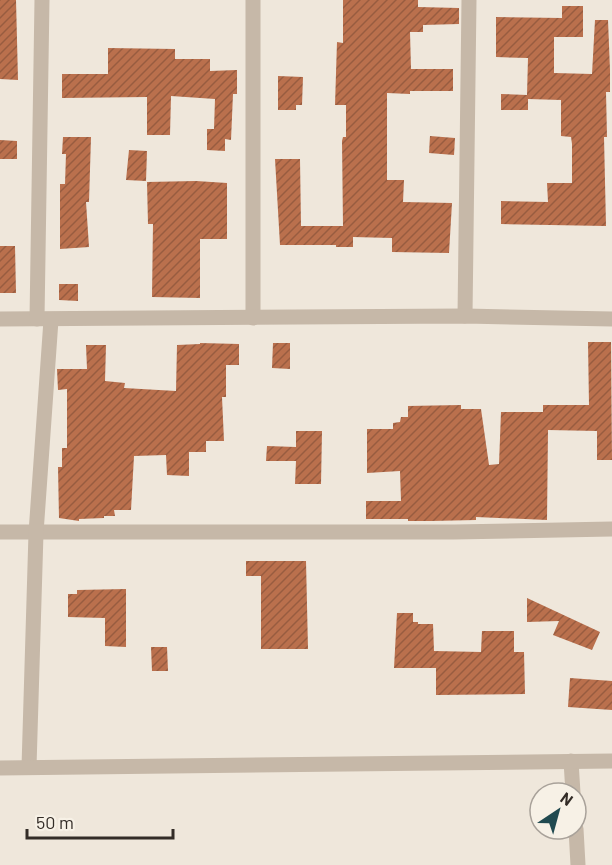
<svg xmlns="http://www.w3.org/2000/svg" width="612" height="865" font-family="Barlow,sans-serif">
<defs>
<pattern id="building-hatch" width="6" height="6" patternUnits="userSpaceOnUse" patternTransform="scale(1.5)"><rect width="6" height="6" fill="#ba704d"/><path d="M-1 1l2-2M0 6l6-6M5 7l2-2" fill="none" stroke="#985c40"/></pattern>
</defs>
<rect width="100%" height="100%" fill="#efe7db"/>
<g fill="url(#building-hatch)">
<polygon points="0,0 16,0 18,80 0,79"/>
<polygon points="343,0 418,0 418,7 459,8 459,24 423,25 423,32 410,32 411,69 453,69 453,91 410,91 410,94 387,93 387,180 404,180 403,202 452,203 449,253 392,252 392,238 353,237 353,247 336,247 336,245 280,245 275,159 300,159 301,226 343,226 342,141 343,137 346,137 346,105 335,105 337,42 343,43"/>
<polygon points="562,6 583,6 583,37 554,37 554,73 592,74 595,20 608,20 610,70 610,92 606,92 607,137 604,137 606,226 501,224 501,201 548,202 547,183 572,183 572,144 571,137 561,136 561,100 528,99 528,110 501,110 501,94 527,95 528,58 496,57 496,17 562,18"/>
<polygon points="108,48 175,49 175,59 210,59 210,71 237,70 237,94 233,94 231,140 225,139 225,151 207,150 207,129 214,129 215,99 171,96 170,135 147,135 147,97 62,98 62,74 108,74"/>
<polygon points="278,76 303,77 302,105 296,105 296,110 278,110"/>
<polygon points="430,136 455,138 454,155 429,153"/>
<polygon points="63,137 91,137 89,202 86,202 89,247 60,249 60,184 65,184 66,154 62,154"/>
<polygon points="0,140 17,141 17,159 0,159"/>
<polygon points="129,150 147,151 146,181 126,180"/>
<polygon points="196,181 227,183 227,239 200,239 200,298 152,297 153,224 148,224 147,182"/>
<polygon points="0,246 15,246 16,293 0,293"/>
<polygon points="59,284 78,284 78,301 59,300"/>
<polygon points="588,342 611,342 612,460 597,460 597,431 548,430 547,520 476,517 476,520 431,521 408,521 408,519 366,519 366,501 401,501 400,471 367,473 367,429 393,429 393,423 400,422 401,417 408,417 408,406 461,405 461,409 481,409 489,465 499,464 501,412 543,412 543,405 589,405"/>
<polygon points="200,343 239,344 239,365 226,365 226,397 222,397 224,441 206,441 206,452 189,452 189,476 167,475 166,455 134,456 131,510 114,510 115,516 104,516 104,518 79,519 79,521 59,518 58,467 62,467 62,448 67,448 67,389 58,390 57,369 87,369 86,345 106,345 105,381 125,383 124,388 176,391 177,345 200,344"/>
<polygon points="273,343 290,343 290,369 272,368"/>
<polygon points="296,431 322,431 321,484 295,484 296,461 266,461 267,446 296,447"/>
<polygon points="246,561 306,561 308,649 261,649 261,576 246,576"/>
<polygon points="126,589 126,647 105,646 105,618 68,617 68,594 77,594 77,590"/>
<polygon points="527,598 600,632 592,650 553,635 559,621 527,622"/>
<polygon points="397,613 413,613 413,622 418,622 418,624 433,624 434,651 481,652 482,631 514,631 514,652 524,652 525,694 436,695 436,668 394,668"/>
<polygon points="151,647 167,647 168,671 152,671"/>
<polygon points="570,678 612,681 612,710 568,707"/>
</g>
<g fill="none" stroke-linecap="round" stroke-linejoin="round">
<g stroke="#c6b8a8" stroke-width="15">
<polyline points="253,0 253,318"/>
<polyline points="465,316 469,0"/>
<polyline points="0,319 465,316 612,319"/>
<polyline points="37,319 42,0"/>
<polyline points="0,532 454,532 612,529"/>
<polyline points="571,761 573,793"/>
<polyline points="29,767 36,533 51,320"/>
<polyline points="0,768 612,761"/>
<polyline points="576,829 578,865"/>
</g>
</g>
<g transform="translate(558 811) rotate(36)"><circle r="28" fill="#f7f1e6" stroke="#a9a29a" stroke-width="1.5"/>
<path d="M0-4.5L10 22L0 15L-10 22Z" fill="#214a50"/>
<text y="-9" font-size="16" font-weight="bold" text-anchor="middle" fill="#332c27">N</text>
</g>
<path d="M27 829v9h146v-9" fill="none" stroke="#332c27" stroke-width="3"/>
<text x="36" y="829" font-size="18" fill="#332c27" stroke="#f7f1e6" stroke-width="4.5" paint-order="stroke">50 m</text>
</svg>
